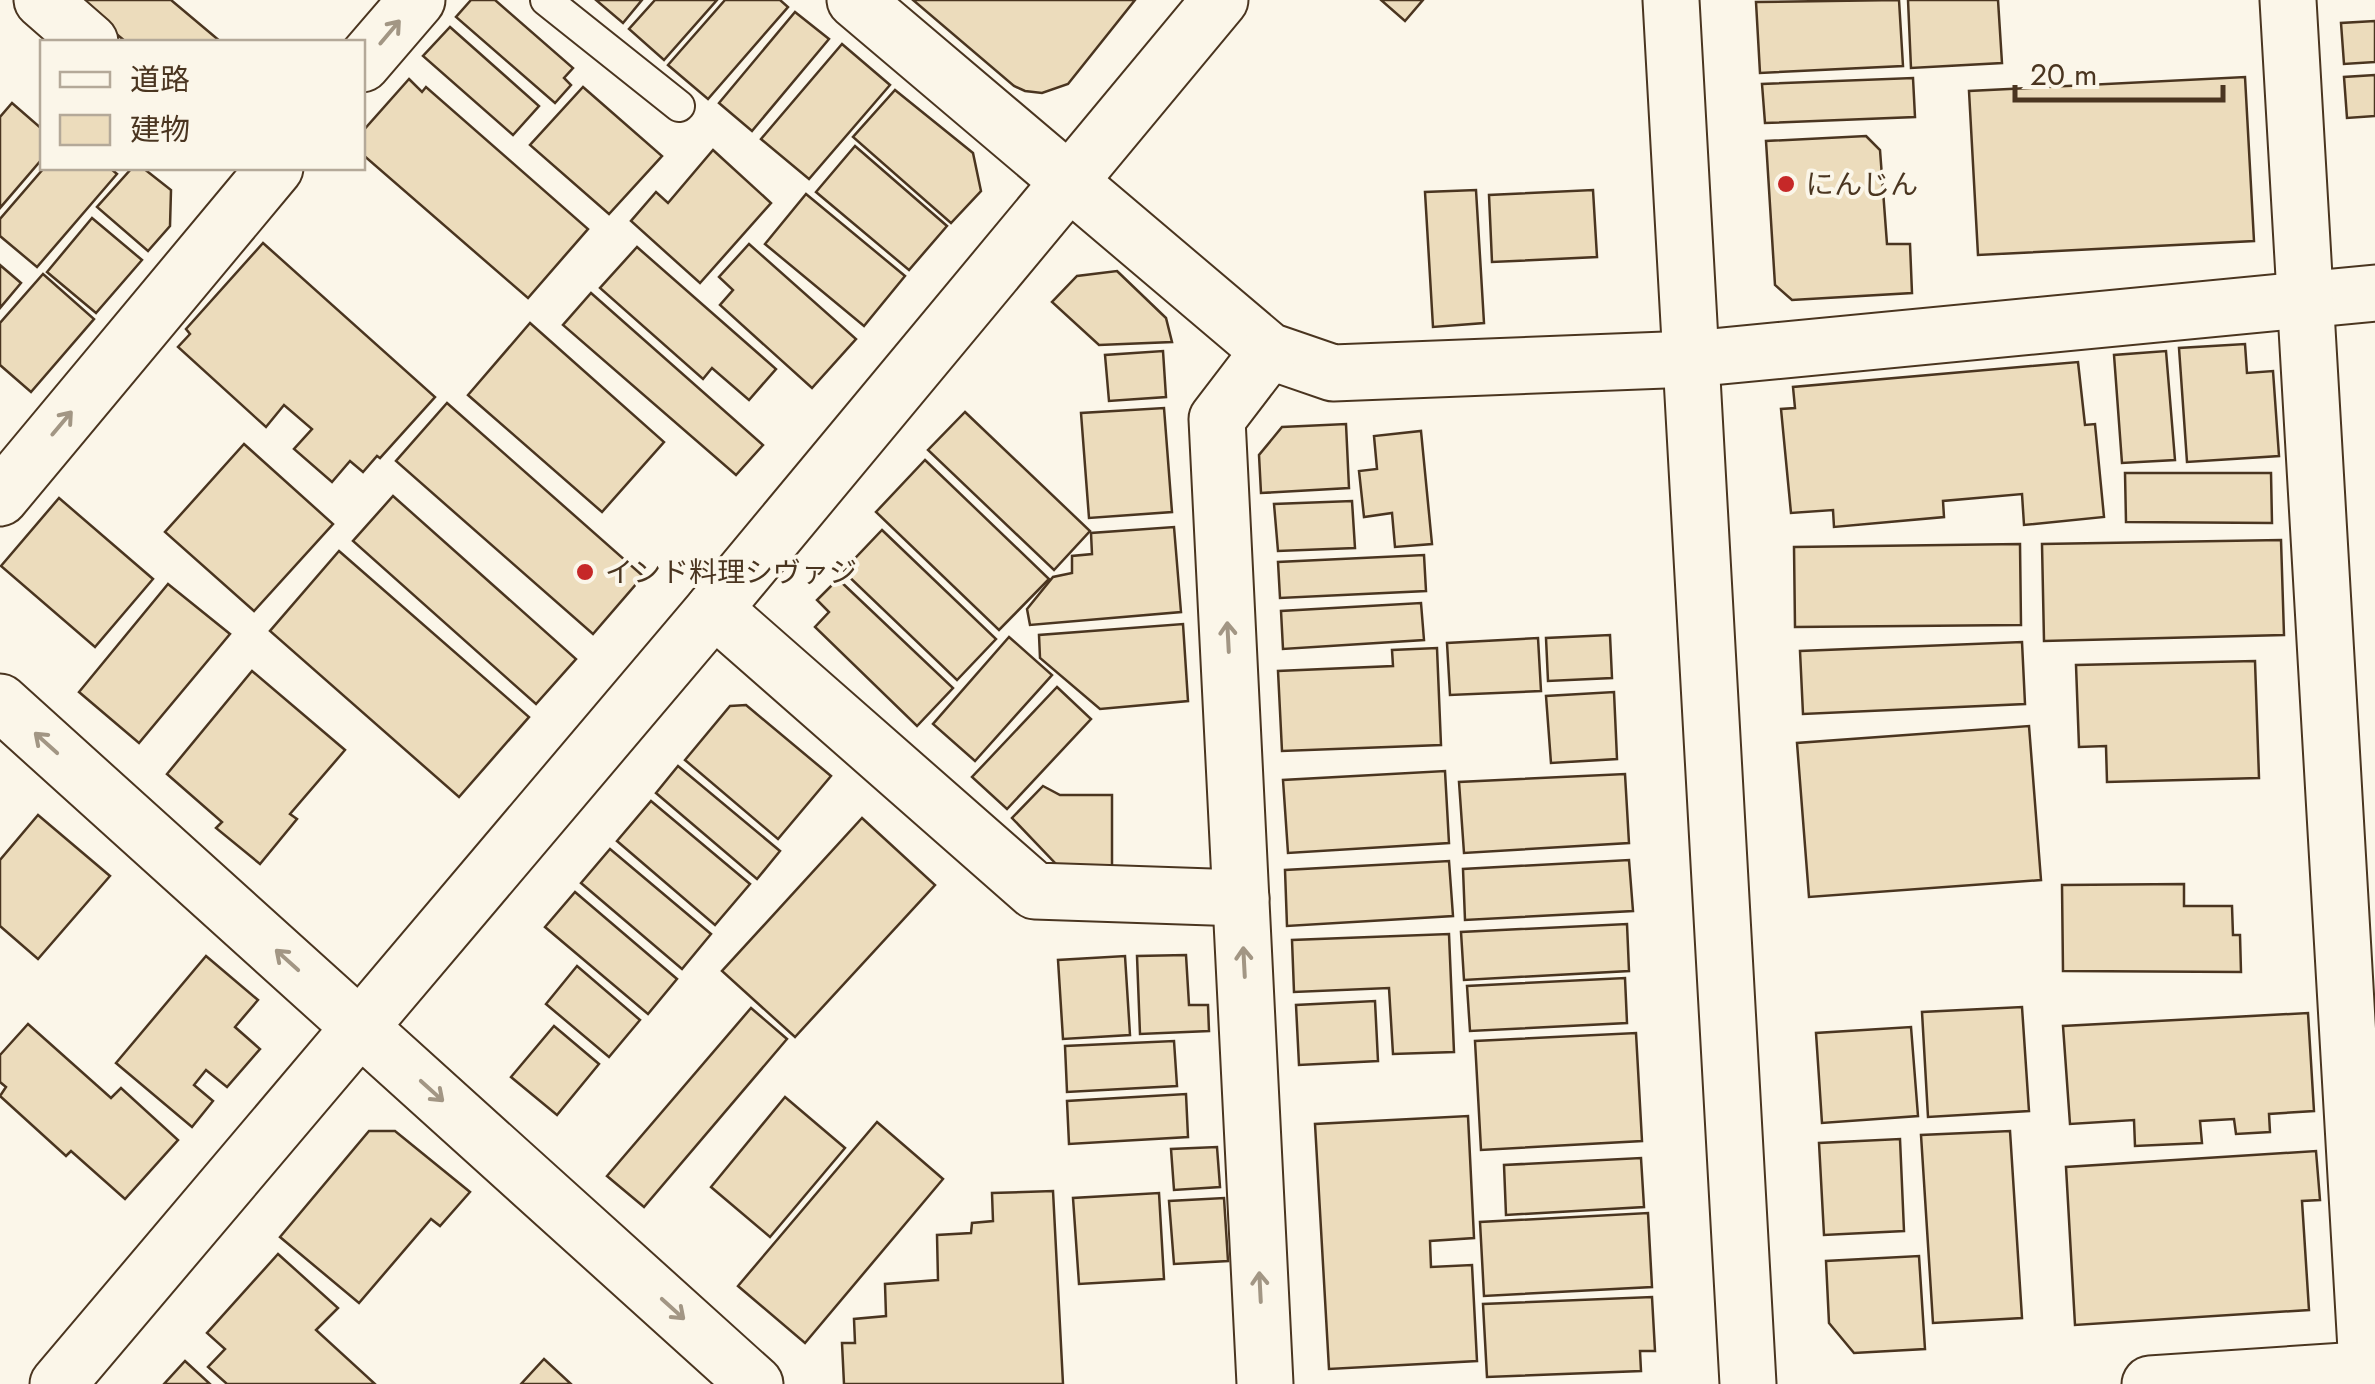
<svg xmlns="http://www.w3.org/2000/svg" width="2375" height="1384" font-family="Jost,'Noto Sans JP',sans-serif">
<rect width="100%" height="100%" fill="#fbf6e9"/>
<g fill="#ecdcbc" stroke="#4a3520" stroke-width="2.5">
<polygon points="76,0 171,0 221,42 126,42"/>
<polygon points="471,0 495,0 573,68 564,78 571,85 555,103 456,17"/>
<polygon points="596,0 642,0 623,23"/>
<polygon points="655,0 717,0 664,60 629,29"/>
<polygon points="725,0 780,0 788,7 708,99 668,65"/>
<polygon points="913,0 1135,0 1068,84 1042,93 1025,91 1014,86"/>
<polygon points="1381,0 1423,0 1405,21"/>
<polygon points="1899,0 1903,66 1760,73 1756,2"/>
<polygon points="1908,0 1998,0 2002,63 1911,68"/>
<polygon points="795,12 829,39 752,131 719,103"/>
<polygon points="2375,21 2375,62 2344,64 2341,23"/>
<polygon points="450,27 539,106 513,135 423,56"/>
<polygon points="842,44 890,85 809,179 761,139"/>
<polygon points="2375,75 2375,116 2347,118 2344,77"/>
<polygon points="2245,77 2254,241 1978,255 1969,91"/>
<polygon points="1913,78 1915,117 1765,123 1762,84"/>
<polygon points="409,79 422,92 426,87 588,229 528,298 362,154 362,132"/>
<polygon points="583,87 662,156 609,214 530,145"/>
<polygon points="895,90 973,153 981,191 951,223 853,137"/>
<polygon points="12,103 42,129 42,159 0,208 0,117"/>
<polygon points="1866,136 1880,150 1887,244 1910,244 1912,293 1792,300 1775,285 1766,141"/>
<polygon points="855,146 947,226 909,270 816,192"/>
<polygon points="713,150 771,203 700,283 631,221 656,192 668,203"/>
<polygon points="44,168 110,168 117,174 37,267 0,236 0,219"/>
<polygon points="132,168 143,168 171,190 170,226 148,251 97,207"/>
<polygon points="1476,190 1484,323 1433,327 1425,192"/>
<polygon points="1593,190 1597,257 1492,262 1489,195"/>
<polygon points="806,194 905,276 864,326 765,244"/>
<polygon points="92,218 142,260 96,313 47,272"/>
<polygon points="263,243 435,397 380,458 377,456 363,472 350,461 332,482 294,449 312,429 284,405 266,427 178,347 190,334 186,329"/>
<polygon points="749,244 856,339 812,388 720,305 733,290 719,277"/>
<polygon points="637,247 776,369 749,400 712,368 703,379 600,288"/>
<polygon points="0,265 21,283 0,308"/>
<polygon points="1117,271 1166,318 1172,342 1099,345 1052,302 1077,276"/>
<polygon points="43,274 94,319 31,392 0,365 0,323"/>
<polygon points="591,293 763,445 736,475 563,325"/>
<polygon points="530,323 664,442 602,512 468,395"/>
<polygon points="2245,344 2247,373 2273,371 2279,456 2187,462 2179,348"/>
<polygon points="1163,351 1166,397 1109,401 1105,355"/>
<polygon points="2166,351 2175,460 2122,463 2114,355"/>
<polygon points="2078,362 2085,425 2095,424 2104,517 2024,525 2022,494 1943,501 1944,517 1834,527 1833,510 1791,513 1781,409 1795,408 1793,387"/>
<polygon points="447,403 643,576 593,634 396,461"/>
<polygon points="1164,408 1172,512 1089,518 1081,413"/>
<polygon points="965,412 1090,531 1054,570 928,450"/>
<polygon points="1346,424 1349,488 1261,493 1259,455 1282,427"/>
<polygon points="1421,431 1432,544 1395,547 1392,513 1364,517 1359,471 1377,469 1374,436"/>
<polygon points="244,444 333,524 254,611 165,532"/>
<polygon points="925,460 1049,579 999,630 876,512"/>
<polygon points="2125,473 2271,473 2272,523 2126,522"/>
<polygon points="393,496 576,659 536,704 353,541"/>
<polygon points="59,498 153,579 95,647 1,566"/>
<polygon points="1352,501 1355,548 1278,551 1274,504"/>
<polygon points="1174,527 1181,612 1030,625 1027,609 1053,577 1072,573 1072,556 1092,554 1091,533"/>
<polygon points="882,530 996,639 957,680 843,571"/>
<polygon points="2281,540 2284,635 2044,641 2042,544"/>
<polygon points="2020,544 2021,625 1795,627 1794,547"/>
<polygon points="339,551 529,717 459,797 270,631"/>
<polygon points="1424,555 1426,591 1280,598 1278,562"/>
<polygon points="838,579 953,688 917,726 815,627 829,612 817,600"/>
<polygon points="168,584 230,634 139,743 79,692"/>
<polygon points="1421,603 1424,640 1283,649 1281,611"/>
<polygon points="1183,624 1188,701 1100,709 1040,658 1039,635"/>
<polygon points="1610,635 1612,678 1548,681 1546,638"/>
<polygon points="1009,637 1052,675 975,761 933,724"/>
<polygon points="1538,638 1541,691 1450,695 1447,643"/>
<polygon points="2022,642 2025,704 1803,714 1800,651"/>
<polygon points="1437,648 1441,745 1282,751 1278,671 1393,666 1392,650"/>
<polygon points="2255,661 2259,778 2107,782 2106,746 2079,747 2076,665"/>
<polygon points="252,671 345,750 290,814 297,819 260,864 216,828 222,822 167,774"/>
<polygon points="1057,687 1091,719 1007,809 972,777"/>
<polygon points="1614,692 1617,759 1551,763 1546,696"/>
<polygon points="746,705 831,776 778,839 685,760 730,706"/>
<polygon points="2029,726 2041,880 1809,897 1797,743"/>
<polygon points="678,766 780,851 757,879 656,793"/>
<polygon points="1445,771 1449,843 1288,853 1283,780"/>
<polygon points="1625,774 1629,843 1464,853 1459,782"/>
<polygon points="1043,786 1060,795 1112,795 1112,869 1058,866 1012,818"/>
<polygon points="651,801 750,884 715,925 617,841"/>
<polygon points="38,815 110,876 38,959 0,926 0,860"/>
<polygon points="862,818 935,885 795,1037 722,971"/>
<polygon points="610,849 711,934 682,969 581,883"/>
<polygon points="1629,860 1633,911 1465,920 1463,869"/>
<polygon points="1449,861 1453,916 1287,926 1285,870"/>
<polygon points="2184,884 2184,906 2232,906 2233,935 2240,935 2241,972 2063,971 2062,885"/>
<polygon points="575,892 677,979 648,1014 545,927"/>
<polygon points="1627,924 1629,971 1464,980 1461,932"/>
<polygon points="1449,934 1454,1052 1393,1054 1389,988 1294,992 1292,940"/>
<polygon points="1186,955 1189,1005 1208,1005 1209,1031 1140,1034 1137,956"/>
<polygon points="206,956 258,1000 235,1027 260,1049 227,1087 206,1070 194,1085 213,1101 192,1127 116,1063"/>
<polygon points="1125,956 1130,1035 1063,1039 1058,960"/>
<polygon points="577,966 640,1020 609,1057 546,1004"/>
<polygon points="1625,978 1627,1023 1470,1031 1467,986"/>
<polygon points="1375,1001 1378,1061 1299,1065 1296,1005"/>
<polygon points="2022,1007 2029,1111 1928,1117 1922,1012"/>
<polygon points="751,1008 787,1039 644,1207 607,1176"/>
<polygon points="2308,1013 2314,1111 2269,1114 2270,1132 2236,1134 2234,1119 2200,1121 2202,1143 2135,1146 2134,1120 2070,1124 2063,1026"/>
<polygon points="28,1024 111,1098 121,1088 178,1140 125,1199 71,1151 66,1156 0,1096 6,1087 0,1082 0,1055"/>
<polygon points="554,1026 599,1064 557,1115 511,1077"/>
<polygon points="1911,1027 1918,1116 1822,1123 1816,1033"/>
<polygon points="1636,1033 1642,1141 1481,1150 1475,1041"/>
<polygon points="1174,1041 1177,1086 1067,1092 1065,1046"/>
<polygon points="1186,1094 1188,1137 1069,1144 1067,1101"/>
<polygon points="785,1097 845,1148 770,1237 711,1187"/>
<polygon points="1468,1116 1474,1238 1430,1241 1431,1267 1472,1265 1477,1361 1329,1369 1315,1124"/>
<polygon points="877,1122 943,1179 805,1343 738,1286"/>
<polygon points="369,1131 395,1131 470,1192 440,1226 431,1219 359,1303 280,1237"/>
<polygon points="2010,1131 2022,1318 1933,1323 1921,1135"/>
<polygon points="1900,1139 1904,1231 1824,1235 1819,1143"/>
<polygon points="1217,1147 1220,1187 1174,1190 1171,1149"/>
<polygon points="2316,1151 2320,1200 2302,1201 2309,1310 2075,1325 2066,1167"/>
<polygon points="1641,1158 1644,1207 1506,1215 1504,1165"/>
<polygon points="1053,1191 1063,1384 844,1384 842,1343 855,1343 854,1319 886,1316 885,1284 938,1280 937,1235 971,1233 972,1223 993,1221 992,1193"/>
<polygon points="1159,1193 1164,1279 1079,1284 1073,1198"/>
<polygon points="1224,1198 1228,1261 1174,1264 1169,1201"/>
<polygon points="1648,1213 1652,1287 1484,1296 1480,1222"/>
<polygon points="278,1254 338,1308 316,1330 375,1384 227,1384 208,1367 225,1349 207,1333"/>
<polygon points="1919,1256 1925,1349 1854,1353 1829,1323 1826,1261"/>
<polygon points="1652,1297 1655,1351 1640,1351 1641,1371 1487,1377 1483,1304"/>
<polygon points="544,1359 571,1384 521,1384"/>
<polygon points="185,1361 210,1384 164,1384"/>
</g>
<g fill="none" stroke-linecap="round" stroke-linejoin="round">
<defs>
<polyline id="lane" points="546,0 679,106"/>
<g id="street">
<polyline points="42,0 90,42"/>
<polyline points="855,0 1269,351 1333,373 1691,359 2375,293"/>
<polyline points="2288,0 2368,1384"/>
<polyline points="362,64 417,0"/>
<polyline points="0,498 275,168"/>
<polyline points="714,609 1035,891 1241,898"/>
<polyline points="0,702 755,1384"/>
<polyline points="1265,1384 1217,419 1269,351"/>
<polyline points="2150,1384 2375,1369"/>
</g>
<g id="secondary">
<polyline points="1671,0 1748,1384"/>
<polyline points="58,1384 714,609 1220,0"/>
</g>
</defs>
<use href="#lane" stroke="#4a3520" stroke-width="34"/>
<use href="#street" stroke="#4a3520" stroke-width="59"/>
<use href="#secondary" stroke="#4a3520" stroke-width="59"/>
<use href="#lane" stroke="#fbf6e9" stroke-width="30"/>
<use href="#street" stroke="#fbf6e9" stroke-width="55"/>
<use href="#secondary" stroke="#fbf6e9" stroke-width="55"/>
</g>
<defs><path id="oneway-shaft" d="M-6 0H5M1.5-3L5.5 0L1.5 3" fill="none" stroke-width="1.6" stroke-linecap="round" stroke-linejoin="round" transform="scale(2.5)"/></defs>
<g stroke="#a29684">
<use href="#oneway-shaft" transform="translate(390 32) rotate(-50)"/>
<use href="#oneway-shaft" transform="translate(62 423) rotate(-50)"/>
<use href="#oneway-shaft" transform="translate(1228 637) rotate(-93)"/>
<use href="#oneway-shaft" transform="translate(46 743) rotate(-138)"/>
<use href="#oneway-shaft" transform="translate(287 960) rotate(-138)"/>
<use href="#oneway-shaft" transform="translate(1244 962) rotate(-93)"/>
<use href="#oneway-shaft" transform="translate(432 1091) rotate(42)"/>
<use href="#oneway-shaft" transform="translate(1260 1287) rotate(-93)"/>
<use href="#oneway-shaft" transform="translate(673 1309) rotate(42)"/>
</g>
<g fill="#c62828" stroke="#fbf6e9" stroke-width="4">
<circle cx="1786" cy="184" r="10"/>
<circle cx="585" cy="572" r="10"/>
</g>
<g text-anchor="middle" stroke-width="8" stroke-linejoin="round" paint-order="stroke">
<g font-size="28" fill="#4a3520" stroke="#fbf6e9" text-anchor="start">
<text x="1806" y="194">にんじん</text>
<text x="605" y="582">インド料理シヴァジ</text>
</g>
</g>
<rect x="40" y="40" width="325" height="130" fill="#fbf6e9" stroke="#b4a999" stroke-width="2.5"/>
<rect x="60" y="72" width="50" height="15" fill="#fbf6e9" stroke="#b4a999" stroke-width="2.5"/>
<text x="130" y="90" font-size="30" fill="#4a3520">道路</text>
<rect x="60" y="115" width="50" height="30" fill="#ecdcbc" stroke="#b4a999" stroke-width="2.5"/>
<text x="130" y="140" font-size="30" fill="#4a3520">建物</text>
<path d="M2015 85v15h208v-15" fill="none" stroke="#4a3520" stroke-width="5"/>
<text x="2030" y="85" font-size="30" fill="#4a3520" stroke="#fbf6e9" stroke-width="8" paint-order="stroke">20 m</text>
</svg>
